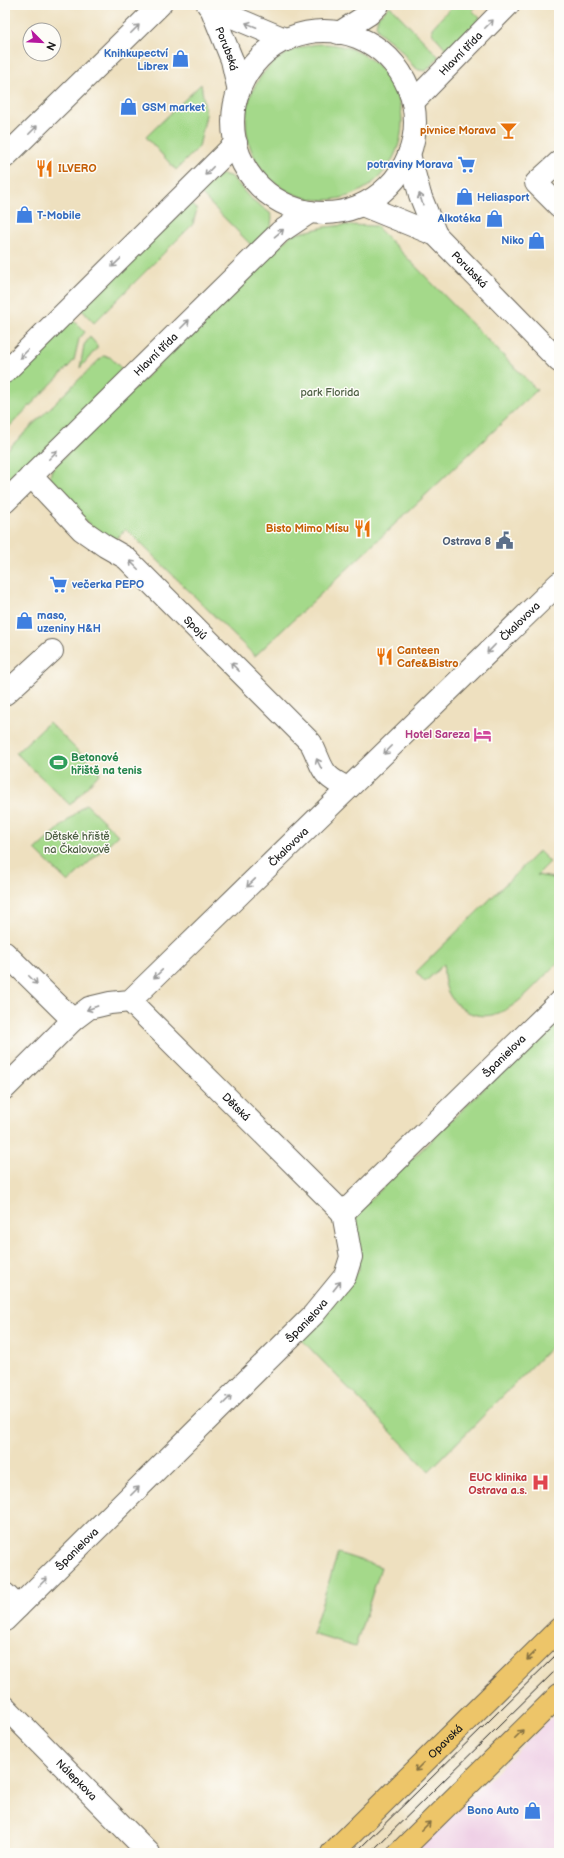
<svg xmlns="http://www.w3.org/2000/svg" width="564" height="1858" font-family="'Balsamiq Sans',sans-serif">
<rect width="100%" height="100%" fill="#fdfcf7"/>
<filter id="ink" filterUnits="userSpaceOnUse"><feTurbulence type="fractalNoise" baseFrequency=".025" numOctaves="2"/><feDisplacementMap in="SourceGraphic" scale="8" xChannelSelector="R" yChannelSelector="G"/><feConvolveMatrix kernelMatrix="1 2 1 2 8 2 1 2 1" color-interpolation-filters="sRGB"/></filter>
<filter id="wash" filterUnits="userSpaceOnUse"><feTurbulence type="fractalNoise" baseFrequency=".012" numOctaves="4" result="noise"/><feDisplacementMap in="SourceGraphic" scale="16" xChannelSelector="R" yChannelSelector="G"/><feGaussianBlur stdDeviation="0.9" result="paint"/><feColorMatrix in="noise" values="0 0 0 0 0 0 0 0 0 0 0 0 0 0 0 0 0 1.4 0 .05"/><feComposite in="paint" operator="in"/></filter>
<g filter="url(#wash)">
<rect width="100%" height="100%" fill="#eee0bf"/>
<polygon fill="#efd0e6" points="558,1711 559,1853 413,1853"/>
<g fill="#a4d98a" stroke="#607a53">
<polygon points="453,5 477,5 472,10 481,19 448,51 432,33 432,28"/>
<polygon points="390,6 439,57 426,71 419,70 413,66 399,48 379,32 376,25 378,17"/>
<circle cx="324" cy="122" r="78"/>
<polygon points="201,84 206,115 199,147 176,170 146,137"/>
<polygon points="223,174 232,177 249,197 270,213 272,218 271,226 252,246 200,193 218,176"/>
<polygon points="190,203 197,209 193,224 94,323 81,309"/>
<polygon points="346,225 376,226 537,390 255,656 126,529 115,540 105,540 51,484 50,476 52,469 291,235 325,227"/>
<polygon points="72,319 85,332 79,339 74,360 69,366 5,431 5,385"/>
<polygon points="90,337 97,345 97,348 80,368 84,345"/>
<polygon points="103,356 110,357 124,371 5,488 5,452"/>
<polygon points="49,722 100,773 70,805 16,753"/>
<polygon points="86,804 118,835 68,882 35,850"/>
<path d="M539 851 550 862 537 875 559 879V961C534 985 500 1035 461 1008 446 996 443 982 444 964L425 982 416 972Z"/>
<polygon points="559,1015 559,1339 429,1471 299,1337 359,1270 356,1214"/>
<polygon points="338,1553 381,1567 355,1647 312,1634"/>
</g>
</g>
<g filter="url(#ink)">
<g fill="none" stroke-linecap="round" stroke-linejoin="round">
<defs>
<g id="minor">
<path id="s1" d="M208 5 211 8 232 60 239 91"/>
<polyline points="211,8 287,40"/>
<circle cx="324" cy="122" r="91"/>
<polyline points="339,33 369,14 378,5"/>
<path id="s2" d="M413 102 508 5"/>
<polyline points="409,154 420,195 436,235"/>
<polyline points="5,157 160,5"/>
<polyline points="559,162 536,183 559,206"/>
<path id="s3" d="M362 205 436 235 559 361"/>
<polyline points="5,372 236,143"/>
<path id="s4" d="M31 476 82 530 105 546 126 558 311 743C324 768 319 775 348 788"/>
<path id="s5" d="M5 502 280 232 310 212"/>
<polyline points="5,694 52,651"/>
<polyline points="5,953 73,1020"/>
<path id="s6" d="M130 1001 343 1213"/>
<path id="s7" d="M5 1088 73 1020 89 1008 110 1003 130 1001 559 583"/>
<path id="s8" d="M343 1213 559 1002"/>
<polyline points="5,1594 18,1607"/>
<path id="s9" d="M5 1620 313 1315 345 1276 351 1257 343 1213"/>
<path id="s10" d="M5 1707 149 1853"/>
</g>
<g id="major">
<path id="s11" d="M332 1853 559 1629"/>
<polyline points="399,1853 559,1695"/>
</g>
</defs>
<use href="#minor" stroke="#666155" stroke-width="24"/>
<use href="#major" stroke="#666155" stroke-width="24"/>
<use href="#minor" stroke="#fff" stroke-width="22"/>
<use href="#major" stroke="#edc569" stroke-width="22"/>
<g stroke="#1c1c1c" stroke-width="1">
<polyline points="355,1853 559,1652"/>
<polyline points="370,1853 559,1667"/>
</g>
</g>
<defs><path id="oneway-shaft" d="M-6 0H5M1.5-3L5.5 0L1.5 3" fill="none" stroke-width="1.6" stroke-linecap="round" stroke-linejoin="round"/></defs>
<g stroke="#999">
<use href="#oneway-shaft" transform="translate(489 24) rotate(-45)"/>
<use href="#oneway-shaft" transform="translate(251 25) rotate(-158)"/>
<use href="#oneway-shaft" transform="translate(135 29) rotate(-45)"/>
<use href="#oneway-shaft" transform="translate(33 130) rotate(-45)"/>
<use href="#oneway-shaft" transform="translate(209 171) rotate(134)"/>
<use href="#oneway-shaft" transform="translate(421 199) rotate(-108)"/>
<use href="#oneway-shaft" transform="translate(279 233) rotate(-40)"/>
<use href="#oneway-shaft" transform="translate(116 263) rotate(136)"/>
<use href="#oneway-shaft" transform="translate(185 324) rotate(-45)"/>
<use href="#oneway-shaft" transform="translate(24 354) rotate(135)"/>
<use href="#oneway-shaft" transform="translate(53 455) rotate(-45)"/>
<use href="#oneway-shaft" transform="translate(134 565) rotate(-135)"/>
<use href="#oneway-shaft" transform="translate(491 649) rotate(134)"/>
<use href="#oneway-shaft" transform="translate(235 667) rotate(-135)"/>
<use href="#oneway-shaft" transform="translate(388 750) rotate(135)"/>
<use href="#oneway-shaft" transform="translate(319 764) rotate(-116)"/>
<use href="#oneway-shaft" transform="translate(251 883) rotate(136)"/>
<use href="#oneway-shaft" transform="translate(158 974) rotate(136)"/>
<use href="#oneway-shaft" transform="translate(33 980) rotate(45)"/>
<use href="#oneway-shaft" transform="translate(92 1008) rotate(160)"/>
<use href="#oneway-shaft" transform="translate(337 1286) rotate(-51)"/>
<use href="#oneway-shaft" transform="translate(227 1400) rotate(-45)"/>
<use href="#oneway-shaft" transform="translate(135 1491) rotate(-45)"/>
<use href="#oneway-shaft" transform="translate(43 1582) rotate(-45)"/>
</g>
<g stroke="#847042">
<use href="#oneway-shaft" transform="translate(531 1656) rotate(135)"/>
<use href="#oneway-shaft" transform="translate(519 1734) rotate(-45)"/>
<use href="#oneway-shaft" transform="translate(419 1767) rotate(135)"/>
<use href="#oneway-shaft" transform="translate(426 1826) rotate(-45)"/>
</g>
</g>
<defs>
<symbol id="shop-bare" viewBox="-9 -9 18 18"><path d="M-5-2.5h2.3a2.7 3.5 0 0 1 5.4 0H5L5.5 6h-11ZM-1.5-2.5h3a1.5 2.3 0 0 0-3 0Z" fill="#3f7fe0" stroke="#fdfcf7" stroke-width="2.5" paint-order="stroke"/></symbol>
<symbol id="bar-bare" viewBox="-9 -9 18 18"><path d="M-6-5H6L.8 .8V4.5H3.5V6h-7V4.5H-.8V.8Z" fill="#e8710a" stroke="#fdfcf7" stroke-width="2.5" paint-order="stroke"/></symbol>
<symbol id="supermarket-bare" viewBox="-9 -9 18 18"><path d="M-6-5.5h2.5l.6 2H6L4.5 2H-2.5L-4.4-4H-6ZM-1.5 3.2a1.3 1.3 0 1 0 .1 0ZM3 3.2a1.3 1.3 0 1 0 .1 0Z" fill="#3f7fe0" stroke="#fdfcf7" stroke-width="2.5" paint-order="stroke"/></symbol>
<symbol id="restaurant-bare" viewBox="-9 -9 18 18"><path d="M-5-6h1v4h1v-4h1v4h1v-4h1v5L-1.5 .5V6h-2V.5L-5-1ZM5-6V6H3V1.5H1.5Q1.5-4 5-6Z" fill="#e8710a" stroke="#fdfcf7" stroke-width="2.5" paint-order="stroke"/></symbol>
<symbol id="civic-bare" viewBox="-9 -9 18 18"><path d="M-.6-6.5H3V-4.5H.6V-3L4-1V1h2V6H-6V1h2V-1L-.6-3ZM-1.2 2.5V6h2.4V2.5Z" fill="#5c6f8a" stroke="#fdfcf7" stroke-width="2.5" paint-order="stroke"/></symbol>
<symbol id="hotel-bare" viewBox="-9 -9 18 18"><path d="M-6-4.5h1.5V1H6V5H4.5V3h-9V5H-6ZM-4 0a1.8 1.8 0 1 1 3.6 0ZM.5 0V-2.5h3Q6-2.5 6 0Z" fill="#d1479c" stroke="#fdfcf7" stroke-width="2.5" paint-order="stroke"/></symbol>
<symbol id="stadium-bare" viewBox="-9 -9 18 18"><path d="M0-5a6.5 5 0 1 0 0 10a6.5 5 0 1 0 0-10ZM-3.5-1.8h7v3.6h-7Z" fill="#2e9e5b" stroke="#fdfcf7" stroke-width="2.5" paint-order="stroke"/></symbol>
<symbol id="hospital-bare" viewBox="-9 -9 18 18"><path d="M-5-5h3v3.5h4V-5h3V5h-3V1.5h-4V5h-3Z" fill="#e0444e" stroke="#fdfcf7" stroke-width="2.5" paint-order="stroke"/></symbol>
</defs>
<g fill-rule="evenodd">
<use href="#shop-bare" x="168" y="46" width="25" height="25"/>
<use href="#shop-bare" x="116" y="94" width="25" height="25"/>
<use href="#bar-bare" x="496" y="118" width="25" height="25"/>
<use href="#supermarket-bare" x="454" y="152" width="25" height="25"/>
<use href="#restaurant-bare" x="32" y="156" width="25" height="25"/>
<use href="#shop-bare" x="452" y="184" width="25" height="25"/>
<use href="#shop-bare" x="12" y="202" width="25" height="25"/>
<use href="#shop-bare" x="482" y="206" width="25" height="25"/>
<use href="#shop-bare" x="524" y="228" width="25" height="25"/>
<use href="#restaurant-bare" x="350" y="516" width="25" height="25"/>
<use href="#civic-bare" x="492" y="528" width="25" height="25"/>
<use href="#supermarket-bare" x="46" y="572" width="25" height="25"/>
<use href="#shop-bare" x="12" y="608" width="25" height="25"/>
<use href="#restaurant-bare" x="372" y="644" width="25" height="25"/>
<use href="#hotel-bare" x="470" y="722" width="25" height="25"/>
<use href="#stadium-bare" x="46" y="750" width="25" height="25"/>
<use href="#hospital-bare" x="528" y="1470" width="25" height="25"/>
<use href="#shop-bare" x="520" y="1798" width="25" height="25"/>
</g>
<g text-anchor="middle" stroke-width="3" stroke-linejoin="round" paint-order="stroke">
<g font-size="11" fill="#1c1c1c" stroke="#fdfcf7">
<text dy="4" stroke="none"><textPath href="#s1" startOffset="48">Porubská</textPath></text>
<text dy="4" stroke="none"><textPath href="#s2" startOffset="68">Hlavní třída</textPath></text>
<text dy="4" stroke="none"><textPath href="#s3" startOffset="128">Porubská</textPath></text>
<text dy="4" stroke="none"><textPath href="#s5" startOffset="211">Hlavní třída</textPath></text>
<text dy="4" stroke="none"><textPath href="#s7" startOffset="702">Čkalovova</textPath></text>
<text dy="4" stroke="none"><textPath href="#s4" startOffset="225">Spojů</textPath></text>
<text dy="4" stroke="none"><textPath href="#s7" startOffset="379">Čkalovova</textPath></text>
<text dy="4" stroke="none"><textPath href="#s8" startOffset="225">Španielova</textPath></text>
<text dy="4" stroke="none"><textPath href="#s6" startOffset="150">Dětská</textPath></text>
<text dy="4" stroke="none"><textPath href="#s9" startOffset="425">Španielova</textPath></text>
<text dy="4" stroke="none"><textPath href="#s9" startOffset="101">Španielova</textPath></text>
<text dy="4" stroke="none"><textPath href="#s11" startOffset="159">Opavská</textPath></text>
<text dy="4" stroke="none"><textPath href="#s10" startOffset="102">Nálepkova</textPath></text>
</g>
<g font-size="11" font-weight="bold" fill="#366cbe" stroke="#fdfcf7" text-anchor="end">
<text x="168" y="57">Knihkupectví<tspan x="168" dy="13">Librex</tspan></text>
<text x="142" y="111" text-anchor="start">GSM market</text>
<text x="453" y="168">potraviny Morava</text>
<text x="477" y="201" text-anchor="start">Heliasport</text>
<text x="37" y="219" text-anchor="start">T-Mobile</text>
<text x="481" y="222">Alkotéka</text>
<text x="524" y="244">Niko</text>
<text x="72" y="588" text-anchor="start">večerka PEPO</text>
<text x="37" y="619" text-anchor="start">maso,<tspan x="37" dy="13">uzeniny H&amp;H</tspan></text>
<text x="519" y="1814">Bono Auto</text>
</g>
<g font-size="11" font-weight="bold" fill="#c56008" stroke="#fdfcf7" text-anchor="end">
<text x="496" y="134">pivnice Morava</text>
<text x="58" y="172" text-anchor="start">ILVERO</text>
<text x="349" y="532">Bisto Mimo Mísu</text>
<text x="397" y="654" text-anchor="start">Canteen<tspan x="397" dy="13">Cafe&amp;Bistro</tspan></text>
</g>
<g font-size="11" fill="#4c5e42" stroke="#fdfcf7">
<text x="330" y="396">park Florida</text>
<text x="77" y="840">Dětské hřiště<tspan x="77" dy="13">na Čkalovově</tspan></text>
</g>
<g font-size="11" font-weight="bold" fill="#4e5e75" stroke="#fdfcf7" text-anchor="end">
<text x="491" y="545">Ostrava 8</text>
</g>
<g font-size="11" font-weight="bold" fill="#b23c85" stroke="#fdfcf7" text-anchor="end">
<text x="470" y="738">Hotel Sareza</text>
</g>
<g font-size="11" font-weight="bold" fill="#27864d" stroke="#fdfcf7" text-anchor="start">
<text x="71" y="761">Betonové<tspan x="71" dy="13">hřiště na tenis</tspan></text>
</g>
<g font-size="11" font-weight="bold" fill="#be3a42" stroke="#fdfcf7" text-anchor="end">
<text x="527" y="1481">EUC klinika<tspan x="527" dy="13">Ostrava a.s.</tspan></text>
</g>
</g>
<rect width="564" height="1858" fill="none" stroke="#fdfcf7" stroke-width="20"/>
<g transform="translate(42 42) rotate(114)"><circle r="19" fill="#fdfcf7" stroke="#a3a29f"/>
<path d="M0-3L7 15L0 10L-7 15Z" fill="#b5179e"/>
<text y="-6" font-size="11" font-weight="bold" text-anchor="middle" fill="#1c1c1c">N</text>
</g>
</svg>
